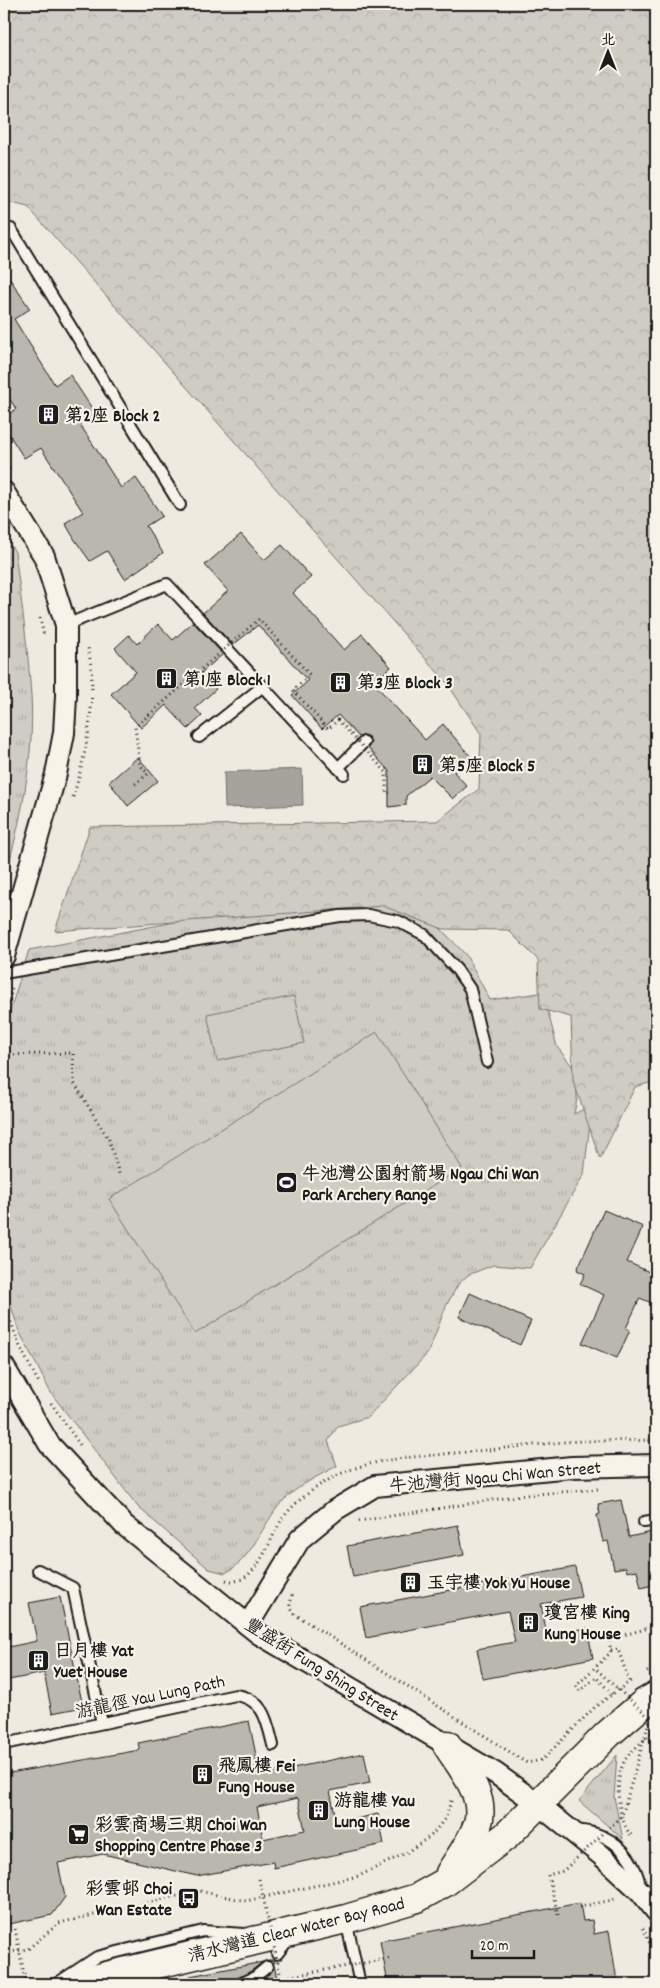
<svg xmlns="http://www.w3.org/2000/svg" width="660" height="1988" font-family="Dekko,'LXGW WenKai TC',sans-serif">
<defs>
<pattern id="grass-tufts" width="24" height="20" patternUnits="userSpaceOnUse" patternTransform="scale(1.25)"><rect width="24" height="20" fill="#cfccc3"/><path d="M3 7l-1-3M5 7V3M7 7l1-3M15 17l-1-3M17 17v-4M19 17l1-3" fill="none" stroke="#b1afa7"/></pattern>
<pattern id="forest-crowns" width="20" height="18" patternUnits="userSpaceOnUse" patternTransform="scale(1.25)"><rect width="20" height="18" fill="#cfccc3"/><path d="M2 6a3 3 0 1 1 6 0M12 15a3 3 0 1 1 6 0" fill="none" stroke="#b1afa7"/></pattern>
</defs>
<rect width="100%" height="100%" fill="#eeeae0"/>
<filter id="ink" filterUnits="userSpaceOnUse"><feTurbulence type="fractalNoise" baseFrequency=".02" numOctaves="2"/><feDisplacementMap in="SourceGraphic" scale="10" xChannelSelector="R" yChannelSelector="G"/><feConvolveMatrix kernelMatrix="1 2 1 2 8 2 1 2 1" color-interpolation-filters="sRGB"/></filter>
<g filter="url(#ink)">
<g fill="url(#grass-tufts)" stroke="#767470">
<path d="M4 535 15 552C21 599 28 648 31 695 35 758 20 823 4 883Z"/>
<path d="M306 897 404 908 440 928 466 955 490 1000 547 992V1008L557 1047 576 1071 577 1099 574 1114 592 1105 584 1174 530 1268 493 1265 468 1275 459 1283 446 1306 428 1353 368 1417 338 1426 328 1441 337 1466C318 1476 297 1486 282 1502 262 1524 252 1560 225 1573L209 1569 138 1507 51 1393 19 1331 4 1285V1030L29 950Z"/>
<polygon points="617,1755 614,1797 623,1839 579,1801"/>
</g>
<polygon fill="url(#forest-crowns)" stroke="#767470" points="4,4 656,4 656,1081 635,1087 600,1159 573,1080 571,1017 540,1009 538,960 508,930 443,929 383,906 55,931 90,827 437,821 479,789 481,734 447,683 28,207 4,201"/>
<g fill="#cfccc3" stroke="#767470">
<polygon points="294,996 304,1043 217,1061 207,1014"/>
<polygon points="377,1032 462,1168 195,1334 109,1199"/>
</g>
<polygon fill="#a6a39d" stroke="#6f6d69" points="302,769 303,805 225,808 224,772"/>
<g fill="#bab7af" stroke="#1c1c1c" fill-rule="evenodd">
<polygon points="4,270 30,309 14,319 55,385 70,375 95,413 79,423 102,458 121,488 136,478 162,516 146,526 163,553 125,579 107,551 90,561 75,540 65,523 83,512 41,448 24,458 10,436 4,440 4,417 16,409 4,390"/>
<polygon points="241,534 264,560 282,545 311,577 293,593 344,650 362,634 391,667 373,682 425,740 443,724 471,757 454,772 467,786 453,799 430,776 406,796 406,805 389,807 389,771 368,748 371,743 369,738 365,735 359,737 338,715 322,729 292,695 308,681 258,625 233,645 203,613 228,591 205,565"/>
<polygon points="193,622 223,654 201,673 216,689 195,708 202,716 188,729 166,705 141,728 111,694 136,672 115,648 129,635 137,644 158,624 173,640"/>
<polygon points="138,757 158,781 128,806 109,782"/>
<polygon points="604,1210 643,1227 627,1262 656,1275 656,1305 640,1298 626,1328 630,1330 617,1358 582,1343 604,1295 580,1284 585,1274 577,1270"/>
<polygon points="470,1293 531,1321 520,1345 459,1317"/>
<polygon points="621,1500 629,1537 656,1531 656,1584 641,1588 637,1570 627,1572 626,1567 614,1569 608,1541 603,1542 597,1515 600,1514 598,1504"/>
<polygon points="458,1525 464,1555 353,1577 347,1546"/>
<polygon points="575,1567 581,1597 541,1604 547,1635 587,1628 593,1658 483,1679 477,1649 515,1642 508,1611 366,1638 360,1607"/>
<polygon points="60,1597 83,1707 52,1713 44,1673 4,1681 4,1648 37,1641 29,1603"/>
<path d="M249 1721 260 1775 364 1753 370 1783 330 1791 337 1823 378 1814 384 1844 274 1868 273 1862 197 1876 103 1854 58 1863 65 1897 52 1915 4 1925V1774L140 1750 138 1743ZM298 1798 305 1830 263 1839 257 1807Z"/>
<polygon points="580,1903 583,1921 592,1920 594,1934 609,1931 617,1981 601,1984 388,1984 380,1941"/>
<polygon points="268,1960 273,1960 278,1984 256,1984 273,1970 273,1963"/>
<polygon points="263,1962 251,1971 237,1978 233,1984 190,1984 190,1976"/>
</g>
<g fill="none" stroke-linecap="round" stroke-linejoin="round">
<defs>
<g id="service">
<polyline points="4,229 11,229 180,505"/>
<polyline points="66,625 167,584 344,774"/>
<polyline points="199,737 263,686"/>
<polyline points="338,768 364,742"/>
<polyline points="4,973 340,916 368,915 398,921 425,935 457,970 470,989 487,1062"/>
<polyline points="644,1522 656,1520"/>
<polyline points="38,1570 73,1588 102,1723"/>
<path d="M4 1744 236 1695C264 1699 267 1721 273 1745"/>
<path d="M574 1830C611 1832 634 1853 641 1889"/>
<polyline points="346,1920 360,1984"/>
<polyline points="277,1954 289,1939"/>
<polyline points="56,1984 97,1957 203,1931 243,1934"/>
<polyline points="240,1984 255,1977 267,1967"/>
</g>
<g id="minor">
<polyline points="4,492 44,556 66,625 66,696 64,733 56,774 4,956"/>
<polyline points="4,1367 49,1444 124,1525 259,1634 495,1773 538,1804 601,1855 641,1892 656,1911"/>
<polyline points="248,1625 300,1539 335,1510 375,1486 572,1467 656,1465"/>
</g>
<g id="secondary">
<path d="M447 1745C461 1767 486 1795 478 1823 473 1840 459 1858 450 1873"/>
<polyline points="73,1984 346,1919 417,1898 444,1883 506,1836 608,1734 644,1703 656,1696"/>
</g>
</defs>
<use href="#service" stroke="#1c1c1c" stroke-width="14"/>
<use href="#minor" stroke="#1c1c1c" stroke-width="24"/>
<use href="#secondary" stroke="#1c1c1c" stroke-width="31"/>
<g stroke="#1c1c1c" stroke-width="3" stroke-dasharray="1 4" stroke-linecap="butt">
<polyline points="4,460 11,472"/>
<polyline points="40,618 44,636"/>
<path d="M73 797C87 753 98 693 88 648"/>
<polyline points="4,1019 13,986"/>
<polyline points="4,1055 73,1053 74,1083 109,1140 120,1177"/>
<polyline points="4,1303 20,1347 40,1385"/>
<polyline points="51,1403 80,1445"/>
<polyline points="359,1521 524,1495 598,1489"/>
<path d="M226 1580C256 1589 270 1536 283 1518 295 1501 320 1483 340 1474 375 1458 417 1457 455 1453 492 1450 528 1445 565 1442 595 1440 626 1441 656 1440"/>
<polyline points="292,1595 290,1605 293,1613 527,1763 542,1760 596,1706 632,1680"/>
<polyline points="611,1650 618,1649 629,1681"/>
<polyline points="647,1672 656,1667"/>
<polyline points="612,1694 596,1677 580,1691 576,1686 611,1652 609,1639 656,1626"/>
<path d="M631 1835C617 1819 614 1778 625 1760 632 1750 646 1738 656 1730"/>
<polyline points="579,1907 617,1899"/>
<polyline points="643,1928 656,1957"/>
<polyline points="4,1953 28,1949 59,1923 199,1891 246,1901 359,1876 406,1853 432,1835 446,1817 452,1798"/>
</g>
<use href="#service" stroke="#f7f3e8" stroke-width="10"/>
<use href="#minor" stroke="#f7f3e8" stroke-width="20"/>
<use href="#secondary" stroke="#f7f3e8" stroke-width="28"/>
<g stroke="#1c1c1c" stroke-width="3" stroke-dasharray="1 4" stroke-linecap="butt">
<polyline points="135,784 148,774 140,765 135,727 259,619 310,675 293,690 328,729 338,720 386,772 386,793 393,793"/>
<polyline points="645,1738 656,1741"/>
<polyline points="259,1879 281,1978 392,1958"/>
<polyline points="558,1915 548,1875 563,1871 622,1816 650,1718 596,1669"/>
<polyline points="15,1929 26,1984"/>
</g>
</g>
</g>
<defs>
<symbol id="building-square" viewBox="-11 -11 22 22"><rect x="-9" y="-9" width="18" height="18" rx="4" fill="#1c1c1c" stroke="#f7f3e8"/><path d="M-4-6H4V6H1V3H-1V6H-4ZM-2.5-4.3h1.7v1.8h-1.7ZM.8-4.3h1.7v1.8H.8ZM-2.5-1h1.7V.8h-1.7ZM.8-1h1.7V.8H.8Z" fill="#fff"/></symbol>
<symbol id="stadium-square" viewBox="-11 -11 22 22"><rect x="-9" y="-9" width="18" height="18" rx="4" fill="#1c1c1c" stroke="#f7f3e8"/><path d="M0-5a6.5 5 0 1 0 0 10a6.5 5 0 1 0 0-10ZM-3.5-1.8h7v3.6h-7Z" fill="#fff"/></symbol>
<symbol id="supermarket-square" viewBox="-11 -11 22 22"><rect x="-9" y="-9" width="18" height="18" rx="4" fill="#1c1c1c" stroke="#f7f3e8"/><path d="M-6-5.5h2.5l.6 2H6L4.5 2H-2.5L-4.4-4H-6ZM-1.5 3.2a1.3 1.3 0 1 0 .1 0ZM3 3.2a1.3 1.3 0 1 0 .1 0Z" fill="#fff"/></symbol>
<symbol id="bus-square" viewBox="-11 -11 22 22"><rect x="-9" y="-9" width="18" height="18" rx="4" fill="#1c1c1c" stroke="#f7f3e8"/><path d="M-5-6H5V4H4V6H2V4H-2V6H-4V4H-5ZM-3.5-4V0h7V-4ZM-3.5 1.2v1.5H-2V1.2ZM2 1.2v1.5H3.5V1.2Z" fill="#fff"/></symbol>
</defs>
<g fill-rule="evenodd">
<use href="#building-square" x="36" y="402" width="25" height="25"/>
<use href="#building-square" x="154" y="666" width="25" height="25"/>
<use href="#building-square" x="328" y="670" width="25" height="25"/>
<use href="#building-square" x="410" y="752" width="25" height="25"/>
<use href="#stadium-square" x="274" y="1170" width="25" height="25"/>
<use href="#building-square" x="398" y="1570" width="25" height="25"/>
<use href="#building-square" x="516" y="1610" width="25" height="25"/>
<use href="#building-square" x="26" y="1648" width="25" height="25"/>
<use href="#building-square" x="190" y="1762" width="25" height="25"/>
<use href="#building-square" x="306" y="1798" width="25" height="25"/>
<use href="#supermarket-square" x="66" y="1822" width="25" height="25"/>
<use href="#bus-square" x="176" y="1886" width="25" height="25"/>
</g>
<g text-anchor="middle" stroke-width="4.5" stroke-linejoin="round" paint-order="stroke">
<g font-size="18" font-weight="bold" fill="#1c1c1c" stroke="#f7f3e8" text-anchor="start">
<text x="65" y="421">第2座 Block 2</text>
<text x="183" y="685">第1座 Block 1</text>
<text x="357" y="688">第3座 Block 3</text>
<text x="439" y="771">第5座 Block 5</text>
<text x="302" y="1179">牛池灣公園射箭場 Ngau Chi Wan<tspan x="302" dy="21">Park Archery Range</tspan></text>
<text x="427" y="1588">玉宇樓 Yok Yu House</text>
<text x="544" y="1618">瓊宮樓 King<tspan x="544" dy="21">Kung House</tspan></text>
<text x="54" y="1656">日月樓 Yat<tspan x="54" dy="21">Yuet House</tspan></text>
<text x="218" y="1771">飛鳳樓 Fei<tspan x="218" dy="21">Fung House</tspan></text>
<text x="334" y="1806">游龍樓 Yau<tspan x="334" dy="21">Lung House</tspan></text>
<text x="95" y="1830">彩雲商場三期 Choi Wan<tspan x="95" dy="21">Shopping Centre Phase 3</tspan></text>
<text x="172" y="1894" text-anchor="end">彩雲邨 Choi<tspan x="172" dy="21">Wan Estate</tspan></text>
</g>
<g font-size="18" fill="#1c1c1c" stroke="#f7f3e8">
<text transform="translate(495 1476) rotate(-5)" y="6">牛池灣街 Ngau Chi Wan Street</text>
<text transform="translate(322 1669) rotate(32)" y="6">豐盛街 Fung Shing Street</text>
<text transform="translate(150 1696) rotate(-12)" y="6">游龍徑 Yau Lung Path</text>
<text transform="translate(296 1929) rotate(-14)" y="6">清水灣道 Clear Water Bay Road</text>
</g>
</g>
<rect width="660" height="1988" fill="none" stroke="#f7f3e8" stroke-width="20"/>
<rect x="10" y="10" width="640" height="1968" fill="none" stroke="#1c1c1c" stroke-width="2" filter="url(#ink)"/>
<g transform="translate(608 52)" stroke="#f7f3e8" stroke-width="4" paint-order="stroke">
<path d="M0-4L9 19L0 12L-9 19Z" fill="#1c1c1c"/>
<text y="-8" font-size="14" font-weight="bold" text-anchor="middle" fill="#1c1c1c">北</text>
</g>
<path d="M472 1950v8h62v-8" fill="none" stroke="#1c1c1c" stroke-width="2.5"/>
<text x="480" y="1950" font-size="15" fill="#1c1c1c" stroke="#f7f3e8" stroke-width="4" paint-order="stroke">20 m</text>
</svg>
